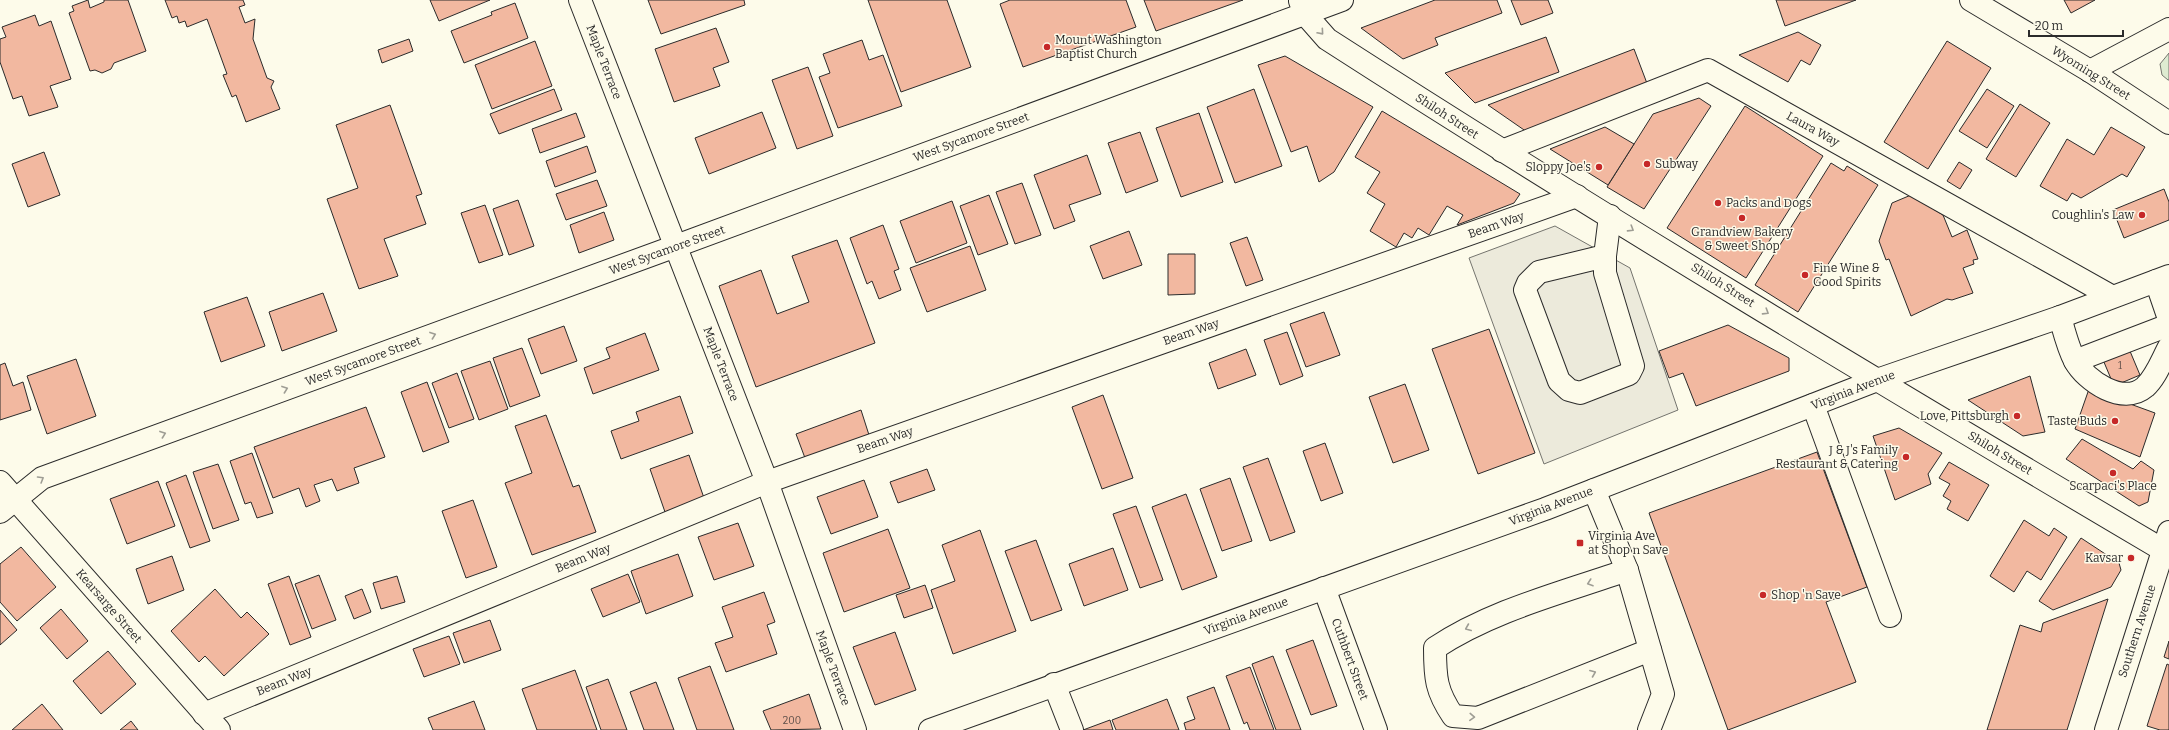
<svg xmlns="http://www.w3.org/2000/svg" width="2169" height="730" font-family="Bitter,serif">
<rect width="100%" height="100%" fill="#fdfbea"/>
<polygon fill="#deebd1" stroke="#74746e" points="2169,53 2169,80 2168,80 2162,75 2160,64"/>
<polygon fill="#eceadb" stroke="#74746e" points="1555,226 1630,268 1678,410 1544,464 1469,258"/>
<g fill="#f2b8a0" stroke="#2b2b2b">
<polygon points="88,0 90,8 104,2 104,0 128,0 146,51 114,63 111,69 102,73 95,70 90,71 69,13 74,11 72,6"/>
<polygon points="165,0 243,0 245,5 239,7 245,23 255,19 253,39 267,78 274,81 271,87 280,109 246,122 236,95 232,97 223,75 227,74 207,19 187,27 185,21 179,23 177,16 172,18"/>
<polygon points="430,0 490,0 439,21"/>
<polygon points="648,0 744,0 745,5 661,34"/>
<polygon points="868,0 947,0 971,67 901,92"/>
<polygon points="1010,0 1126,0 1136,27 1023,67 1000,4"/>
<polygon points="1144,0 1243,0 1156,31"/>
<polygon points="1435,0 1497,0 1502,13 1435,38 1438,45 1403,59 1361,28"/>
<polygon points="1511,0 1548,0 1553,13 1521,25"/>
<polygon points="1776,0 1856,0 1785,26"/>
<polygon points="2064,0 2095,0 2071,13"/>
<polygon points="515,3 528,38 464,63 451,31 492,15 491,12"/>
<polygon points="35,15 39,26 51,21 71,79 50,86 58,107 29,116 22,96 13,99 0,62 0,39 6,37 2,27"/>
<polygon points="716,28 729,62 713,68 720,86 674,102 655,49"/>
<polygon points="1798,32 1821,45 1810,65 1801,60 1788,82 1739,55"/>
<polygon points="1546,37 1559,72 1475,103 1445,73"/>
<polygon points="409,39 413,51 382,63 378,50"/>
<polygon points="862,40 869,60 883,55 902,106 838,128 819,77 830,73 823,54"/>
<polygon points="535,41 552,86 492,109 475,65"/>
<polygon points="1947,41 1991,68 1928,169 1884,142"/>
<polygon points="1634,49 1648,86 1527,132 1488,105"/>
<polygon points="1285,56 1373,107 1334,172 1319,182 1307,146 1291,152 1258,65"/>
<polygon points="808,67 833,136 797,149 772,80"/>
<polygon points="554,89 562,110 499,134 490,114"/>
<polygon points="1254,89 1282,166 1235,183 1207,107"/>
<polygon points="1987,89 2014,106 1987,148 1959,131"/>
<polygon points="1699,98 1711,106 1644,209 1607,187 1653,114"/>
<polygon points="2020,104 2050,123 2016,177 1986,159"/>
<polygon points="390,105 422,194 416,196 426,224 384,239 398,276 359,289 327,199 358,188 336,125"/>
<polygon points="1745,106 1823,156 1746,278 1667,228"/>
<polygon points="1382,111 1520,194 1514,203 1457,225 1463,215 1447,206 1429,235 1418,228 1412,238 1404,233 1396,247 1370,231 1385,204 1367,193 1380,172 1355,157"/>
<polygon points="762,112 776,148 709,174 695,138"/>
<polygon points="576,113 585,137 540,153 532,129"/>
<polygon points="1199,113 1223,182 1181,197 1156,128"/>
<polygon points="1605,127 1634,144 1608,185 1550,149"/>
<polygon points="2111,127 2145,147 2127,177 2122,174 2081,198 2072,193 2067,201 2040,186 2067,139 2094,155"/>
<polygon points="1140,132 1158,181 1126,193 1108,143"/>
<polygon points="587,146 596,172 555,187 546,161"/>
<polygon points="44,152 60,195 28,207 12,164"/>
<polygon points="1087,155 1101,194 1069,205 1075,221 1054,229 1034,175"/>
<polygon points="1959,162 1972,170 1960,189 1947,181"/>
<polygon points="1831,163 1844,171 1847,166 1878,185 1798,312 1755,285"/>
<polygon points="597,180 607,206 566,220 556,194"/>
<polygon points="1022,183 1041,235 1015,244 996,192"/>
<polygon points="2164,189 2169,202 2169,220 2124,238 2113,210"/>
<polygon points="989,195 1008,244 978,255 960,206"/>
<polygon points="1911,195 1943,215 1952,237 1967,230 1978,259 1973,260 1974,264 1963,268 1973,293 1952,300 1947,299 1911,316 1889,259 1886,260 1879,241 1892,203"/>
<polygon points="518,200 534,246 509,255 493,209"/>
<polygon points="952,201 967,243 916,263 900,221"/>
<polygon points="485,205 503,255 479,263 461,213"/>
<polygon points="604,212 614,240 579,253 570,225"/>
<polygon points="883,225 899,269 894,271 901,290 879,299 872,281 867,284 850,238"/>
<polygon points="1129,231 1142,265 1103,279 1090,246"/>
<polygon points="1247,237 1263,280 1246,286 1230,243"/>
<polygon points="837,240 875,343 756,387 719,286 761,270 777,314 809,302 792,256"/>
<polygon points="970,246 986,290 927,312 910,268"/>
<polygon points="1168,254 1195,254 1195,294 1168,295"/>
<polygon points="323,293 337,331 282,351 269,312"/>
<polygon points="247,297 265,346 221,362 204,312"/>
<polygon points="1324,312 1340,355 1306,367 1290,324"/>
<polygon points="1728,325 1789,358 1789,371 1696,406 1683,373 1669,378 1659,351"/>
<polygon points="564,326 577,361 541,374 528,339"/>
<polygon points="1489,329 1535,453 1478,474 1432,349"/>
<polygon points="1287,332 1303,376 1280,385 1264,340"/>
<polygon points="645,333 659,370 593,394 584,368 610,358 606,348"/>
<polygon points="2127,344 2140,375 2114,386 2101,355"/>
<polygon points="522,348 540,396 510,407 493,358"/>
<polygon points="1246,349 1256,375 1218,389 1209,363"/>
<polygon points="76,359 96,416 47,434 27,376"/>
<polygon points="490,361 508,409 479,420 461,371"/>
<polygon points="5,363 13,386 23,382 31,410 0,420 0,365"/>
<polygon points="457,373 474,419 449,428 432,383"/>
<polygon points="2030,376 2045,432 2023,436 1968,400"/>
<polygon points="427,382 449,442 423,452 401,392"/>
<polygon points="1405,384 1429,450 1393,463 1369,397"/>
<polygon points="2089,389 2155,413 2140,457 2075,429"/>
<polygon points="1103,395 1133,478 1102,489 1072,407"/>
<polygon points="680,396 693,433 621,459 611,431 639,421 636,412"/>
<polygon points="366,407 385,457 354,468 359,483 337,491 332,479 314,485 320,501 306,507 299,488 273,498 254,447"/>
<polygon points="861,410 869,435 805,458 796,434"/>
<polygon points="546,415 573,487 579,485 596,532 532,555 505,483 532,473 515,426"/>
<polygon points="1899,428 1942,453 1928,474 1931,484 1895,500 1873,436"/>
<polygon points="2082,439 2133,469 2141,461 2154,470 2148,502 2139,506 2066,459"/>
<polygon points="1325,443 1343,493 1321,501 1303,451"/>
<polygon points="1817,452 1867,587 1826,602 1856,682 1728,730 1649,513"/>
<polygon points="252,453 273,513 257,518 251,502 245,504 230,461"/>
<polygon points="689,455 704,498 665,512 650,469"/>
<polygon points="1268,458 1295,532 1270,541 1243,467"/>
<polygon points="1949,462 1989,485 1968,521 1947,509 1951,501 1943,496 1950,484 1939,478"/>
<polygon points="218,464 239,520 213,529 193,472"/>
<polygon points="927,469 935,490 898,503 890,482"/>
<polygon points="186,475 210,541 190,548 166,483"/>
<polygon points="1230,478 1252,541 1222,551 1200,489"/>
<polygon points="864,480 878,517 831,534 817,497"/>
<polygon points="158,481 175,526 127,544 110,499"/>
<polygon points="1186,494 1217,577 1182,590 1152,507"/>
<polygon points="473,500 497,567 466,578 442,511"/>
<polygon points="1136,506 1163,580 1140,588 1113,514"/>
<polygon points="2024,520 2049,536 2054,528 2067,537 2041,580 2027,571 2014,592 1990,576"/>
<polygon points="738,523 754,566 714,580 698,537"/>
<polygon points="888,529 910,588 844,612 823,553"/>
<polygon points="980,530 1016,631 953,654 931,590 955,581 942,545"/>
<polygon points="2081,538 2119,563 2121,570 2111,587 2053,610 2039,601"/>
<polygon points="1036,540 1062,610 1031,621 1005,551"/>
<polygon points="21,547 56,587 17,621 0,602 0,564"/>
<polygon points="1113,548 1128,590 1084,606 1069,564"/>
<polygon points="678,554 693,596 646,614 631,571"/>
<polygon points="172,556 184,590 148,604 136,569"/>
<polygon points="628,574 640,602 603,617 591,589"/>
<polygon points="319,575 336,620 312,629 295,584"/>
<polygon points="289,576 311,637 290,645 268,584"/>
<polygon points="397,576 405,602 381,609 373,583"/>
<polygon points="925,585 933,608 904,618 896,595"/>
<polygon points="215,589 241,618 247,612 269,634 224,676 205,656 199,662 171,631"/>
<polygon points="362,589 371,612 354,619 345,596"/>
<polygon points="764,592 775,622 767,625 777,654 726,672 715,643 733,637 722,607"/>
<polygon points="2108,599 2067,730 1987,730 2020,625 2041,632 2043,623"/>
<polygon points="61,609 88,641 67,659 40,628"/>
<polygon points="0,610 17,630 0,645"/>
<polygon points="490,620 501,650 464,663 453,633"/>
<polygon points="895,632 916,690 875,705 853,647"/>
<polygon points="449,636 460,664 424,677 413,649"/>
<polygon points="1313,640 1337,706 1311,715 1286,650"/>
<polygon points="2169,641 2169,659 2164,657"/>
<polygon points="108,651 136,684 101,714 73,681"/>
<polygon points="1273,656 1301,730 1276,730 1252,664"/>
<polygon points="2167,664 2169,665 2169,730 2160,730 2147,726"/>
<polygon points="710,666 734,730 697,730 678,678"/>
<polygon points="1250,667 1274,730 1250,730 1247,722 1244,724 1226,676"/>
<polygon points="575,670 597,730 537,730 522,689"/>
<polygon points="608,679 627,730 601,730 586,687"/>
<polygon points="656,682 674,730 644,730 630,692"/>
<polygon points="1214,687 1230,730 1186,730 1184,723 1195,719 1187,697"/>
<polygon points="809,694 821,729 771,730 763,711"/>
<polygon points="1167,699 1179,730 1116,730 1112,720"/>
<polygon points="474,701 485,730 433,730 428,718"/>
<polygon points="42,704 63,730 12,730"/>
<polygon points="1110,720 1113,730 1083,730"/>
<polygon points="131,721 138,730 120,730"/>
</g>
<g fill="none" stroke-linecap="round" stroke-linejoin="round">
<defs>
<g id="minor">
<polyline points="580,0 767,482 855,730"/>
<polyline points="1971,0 2090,71 2169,123"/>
<path d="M1300 1 1305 14 1327 39C1602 216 1882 384 2163 550"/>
<polyline points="2090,71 2169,29"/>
<polyline points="1502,151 1708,70 2111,296"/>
<polygon points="1605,256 1605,273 1633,366 1629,374 1580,393 1569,390 1559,381 1525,290 1528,283 1539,272"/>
<polyline points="1605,256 1610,216"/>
<polyline points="2156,281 2169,319"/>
<path d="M2060 317C2064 331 2068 348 2075 361 2086 381 2123 406 2145 387 2156 377 2162 360 2169 347"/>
<polyline points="2075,361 2169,325"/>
<polyline points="1813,405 1890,616"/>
<polyline points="0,482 219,730"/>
<polyline points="1594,490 1627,570 1663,694 1649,730"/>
<polyline points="0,512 42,478 676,246 1342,0"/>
<path d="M1627 570C1562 593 1492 610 1435 648 1435 678 1436 691 1453 716L1478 718 1650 650"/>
<polyline points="1324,588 1376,730"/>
<polyline points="1054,684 1072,730"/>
<polyline points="204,714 767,482 1577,196"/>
<polyline points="930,730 1545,509 1877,380 2060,317 2169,276"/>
<polyline points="2106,730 2169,532"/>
</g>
</defs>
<use href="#minor" stroke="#2b2b2b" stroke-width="24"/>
<use href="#minor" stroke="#fdfbea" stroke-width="22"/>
</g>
<defs><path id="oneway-chevron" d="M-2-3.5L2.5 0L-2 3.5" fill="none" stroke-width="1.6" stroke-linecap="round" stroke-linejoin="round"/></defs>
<g stroke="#9e9d94">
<use href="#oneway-chevron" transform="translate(1321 32) rotate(49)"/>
<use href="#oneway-chevron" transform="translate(1631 229) rotate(32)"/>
<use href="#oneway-chevron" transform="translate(1766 312) rotate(32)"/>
<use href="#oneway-chevron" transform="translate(433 335) rotate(-20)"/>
<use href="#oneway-chevron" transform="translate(285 389) rotate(-20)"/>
<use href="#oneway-chevron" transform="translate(163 434) rotate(-20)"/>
<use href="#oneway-chevron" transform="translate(41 479) rotate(-31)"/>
<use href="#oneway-chevron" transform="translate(1590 583) rotate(161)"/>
<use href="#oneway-chevron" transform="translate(1468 628) rotate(157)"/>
<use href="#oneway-chevron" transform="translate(1593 673) rotate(-22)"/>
<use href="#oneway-chevron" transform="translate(1472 717) rotate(3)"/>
</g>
<g fill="#c62828" stroke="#fdfbea" stroke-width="1.5">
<circle cx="1047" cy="47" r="4"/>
<circle cx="1647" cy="164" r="4"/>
<circle cx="1599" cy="167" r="4"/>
<circle cx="1718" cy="203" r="4"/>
<circle cx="2142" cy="215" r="4"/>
<circle cx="1742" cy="218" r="4"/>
<circle cx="1805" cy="275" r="4"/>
<circle cx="2017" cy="416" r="4"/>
<circle cx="2115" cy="421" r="4"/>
<circle cx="1906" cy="457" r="4"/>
<circle cx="2113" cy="473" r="4"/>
<rect x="1576" y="539" width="8" height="8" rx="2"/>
<circle cx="2131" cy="558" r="4"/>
<circle cx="1763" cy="595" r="4"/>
</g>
<g text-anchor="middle" stroke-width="3" stroke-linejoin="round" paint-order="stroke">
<g font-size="10" fill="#5d4e48">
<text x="2120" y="369">1</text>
<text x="792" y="724">200</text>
</g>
<g font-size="12" fill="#2b2b2b" stroke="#fdfbea" text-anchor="start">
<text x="1055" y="44">Mount Washington<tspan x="1055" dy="14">Baptist Church</tspan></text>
<text x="1655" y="168">Subway</text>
<text x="1591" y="171" text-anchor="end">Sloppy Joe's</text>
<text x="1726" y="207">Packs and Dogs</text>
<text x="2134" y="219" text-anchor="end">Coughlin's Law</text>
<text x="1742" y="236" text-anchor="middle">Grandview Bakery<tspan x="1742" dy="14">&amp; Sweet Shop</tspan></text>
<text x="1813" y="272">Fine Wine &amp;<tspan x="1813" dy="14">Good Spirits</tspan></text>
<text x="2009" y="420" text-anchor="end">Love, Pittsburgh</text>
<text x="2107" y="425" text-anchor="end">Taste Buds</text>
<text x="1898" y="454" text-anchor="end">J &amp; J's Family<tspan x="1898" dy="14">Restaurant &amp; Catering</tspan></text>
<text x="2113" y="490" text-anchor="middle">Scarpaci's Place</text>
<text x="1588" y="540">Virginia Ave<tspan x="1588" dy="14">at Shop n Save</tspan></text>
<text x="2123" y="562" text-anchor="end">Kavsar</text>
<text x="1771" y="599">Shop 'n Save</text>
</g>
<g font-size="12" fill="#2b2b2b" stroke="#fdfbea">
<text transform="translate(604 62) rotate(69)" y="4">Maple Terrace</text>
<text transform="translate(2091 73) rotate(32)" y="4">Wyoming Street</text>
<text transform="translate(1447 116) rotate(33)" y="4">Shiloh Street</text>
<text transform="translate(1813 129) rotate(29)" y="4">Laura Way</text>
<text transform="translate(971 137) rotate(-20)" y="4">West Sycamore Street</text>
<text transform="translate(1496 225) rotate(-19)" y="4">Beam Way</text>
<text transform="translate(667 250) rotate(-20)" y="4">West Sycamore Street</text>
<text transform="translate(1723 285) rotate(32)" y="4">Shiloh Street</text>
<text transform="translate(1191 332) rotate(-19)" y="4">Beam Way</text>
<text transform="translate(363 361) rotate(-20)" y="4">West Sycamore Street</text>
<text transform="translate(721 364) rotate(69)" y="4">Maple Terrace</text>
<text transform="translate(1853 390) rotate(-21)" y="4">Virginia Avenue</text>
<text transform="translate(885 440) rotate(-19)" y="4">Beam Way</text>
<text transform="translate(2000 453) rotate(31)" y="4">Shiloh Street</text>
<text transform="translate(1551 506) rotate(-21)" y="4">Virginia Avenue</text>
<text transform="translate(583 558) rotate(-22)" y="4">Beam Way</text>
<text transform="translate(109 606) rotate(49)" y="4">Kearsarge Street</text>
<text transform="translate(1246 616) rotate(-20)" y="4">Virginia Avenue</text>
<text transform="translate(2137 631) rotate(-72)" y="4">Southern Avenue</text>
<text transform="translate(1350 659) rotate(70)" y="4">Cuthbert Street</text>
<text transform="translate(833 668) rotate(70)" y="4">Maple Terrace</text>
<text transform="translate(284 681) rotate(-22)" y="4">Beam Way</text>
</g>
</g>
<path d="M2029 30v6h94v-6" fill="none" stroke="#2b2b2b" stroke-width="2"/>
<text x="2035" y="30" font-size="12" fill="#2b2b2b" stroke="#fdfbea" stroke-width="3" paint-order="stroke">20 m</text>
</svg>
